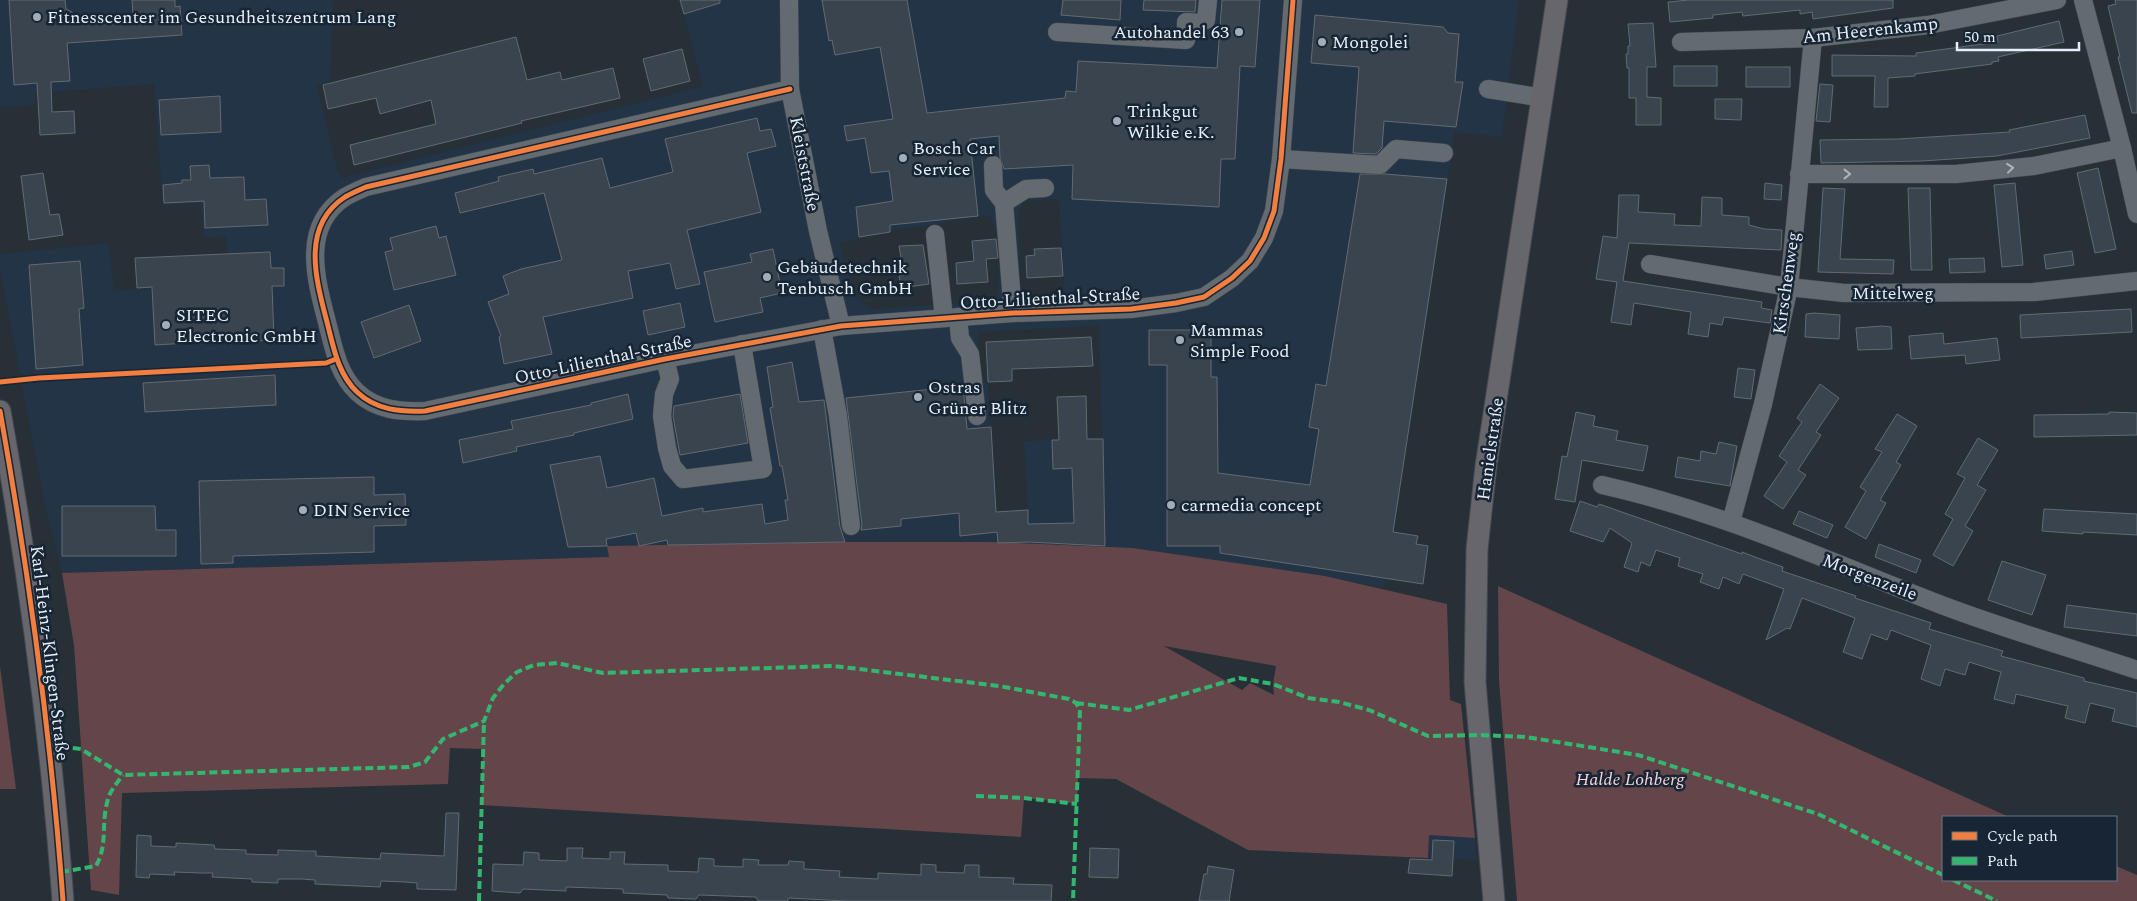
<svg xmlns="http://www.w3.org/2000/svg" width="2137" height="901" font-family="Spectral,serif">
<rect width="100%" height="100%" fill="#272f37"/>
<g fill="#233447" fill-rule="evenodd">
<path d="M0 0H333L330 82 317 86 337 169 342 178 703 86 680 0H1519L1502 137 1455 132 1384 588 1325 576 845 542 608 546 609 557 62 573 46 510 0 269V254L109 243 114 291 229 285 226 236 204 238 200 203 163 205 154 84 35 93V105L0 107ZM1059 199 1065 296 1021 298 1018 215 1024 201ZM990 216 999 239 1000 258 998 296 993 301 877 309H870L854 294 840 243 895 230 946 223V219ZM1099 326 1102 438 1024 441 1028 509 996 512 988 385 980 375 978 332Z"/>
<polygon points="1429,835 1475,838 1477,860 1428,858"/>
</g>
<g fill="#64464a" fill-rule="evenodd">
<path d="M845 542H990L1132 548 1325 576 1447 604 1450 700 1461 704 1475 838 1429 835 1428 858 1248 850 1116 779 1078 778 1077 804 1024 798 1021 837 481 805 483 749 450 748 448 784 122 793 119 895 91 890 74 645 62 573 609 557 607 546ZM1164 646 1276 666 1273 684 1274 695 1250 683 1242 690Z"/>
<polygon points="1498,586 2009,817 1943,817 1943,880 2116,880 2116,866 2137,875 2137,901 1517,901 1499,681"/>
<polygon points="0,666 16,789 0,789"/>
</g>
<g fill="#3a444f" stroke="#636a71">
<polygon points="9,0 65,0 66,9 72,12 74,19 133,15 132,0 175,0 175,7 180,6 182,35 67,43 70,81 51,82 52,112 74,111 75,133 40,135 37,83 14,85"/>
<polygon points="680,0 720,0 720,3 684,14"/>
<polygon points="822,0 907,0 927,113 1065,98 1066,91 1076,92 1078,61 1217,68 1222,0 1260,0 1255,67 1240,66 1235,159 1221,159 1219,207 1072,199 1073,165 1004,169 1000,158 999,136 970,139 978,216 890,225 890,232 859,237 856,207 893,201 889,171 871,173 865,138 847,141 844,126 893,119 880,47 835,55 832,40 829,41"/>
<polygon points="1063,0 1121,0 1120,20 1061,15"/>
<polygon points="1144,0 1196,0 1195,12 1143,10"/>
<polygon points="1689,0 1893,0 1893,8 1813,19 1812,12 1800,14 1800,10 1743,16 1742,12 1713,15 1713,18 1670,22 1668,2"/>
<polygon points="2115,0 2137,0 2137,113 2132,113 2118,57 2120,57 2108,6 2116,4"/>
<polygon points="1315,15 1443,27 1448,33 1459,34 1455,82 1463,82 1456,127 1384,121 1382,148 1376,154 1353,153 1359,67 1311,63"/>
<polygon points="2059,21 2064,42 1998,57 1999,61 1992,62 1992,64 1915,74 1915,76 1888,78 1888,107 1874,107 1875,76 1832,76 1832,55 1916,56 1916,53 1998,42 1997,36"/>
<polygon points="1653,23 1656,67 1647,67 1647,97 1661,98 1661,125 1636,125 1636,98 1629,98 1629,68 1627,68 1626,54 1628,54 1628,46 1630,46 1628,24"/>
<polygon points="516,37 527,80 560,72 562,80 613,68 620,98 521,121 522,123 354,165 350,145 436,124 431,100 380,114 376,98 328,109 323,85"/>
<polygon points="682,49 690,81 651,91 643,59"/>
<rect x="1674" y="66" width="43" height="20"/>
<rect x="1746" y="67" width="44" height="20"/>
<polygon points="1820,84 1833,85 1830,122 1816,121"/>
<polygon points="220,96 221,132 161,135 159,100"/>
<polygon points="1715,99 1742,99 1741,120 1715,119"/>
<polygon points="2085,115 2090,138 1997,156 1922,161 1821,163 1820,140 1898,139 2010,132 2009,130"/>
<polygon points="757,118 760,131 771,129 776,146 747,153 761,212 687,230 700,284 676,289 670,263 628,271 633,298 543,317 552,354 504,364 499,337 501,336 488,302 509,294 503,276 521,269 562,260 544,193 460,213 455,193 499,181 498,177 533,169 534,174 602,158 610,188 673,172 665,139"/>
<polygon points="209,165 210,178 244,177 245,200 266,199 268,225 205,228 204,201 164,203 163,185 182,183 182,180 191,180 190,166"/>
<polygon points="2098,168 2116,249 2095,253 2077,173"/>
<polygon points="43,173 50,215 59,214 63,235 29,240 21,176"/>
<polygon points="1360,174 1385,174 1447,179 1393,532 1418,536 1416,544 1428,546 1423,584 1220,553 1220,546 1167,546 1167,365 1149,365 1149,330 1211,330 1211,377 1217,377 1218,473 1310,485 1319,429 1309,427 1316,384 1326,386"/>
<polygon points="1765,183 1782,185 1781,200 1764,199"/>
<polygon points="2015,183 2023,265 2002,267 1994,185"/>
<polygon points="1823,188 1845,189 1840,259 1894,260 1893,274 1818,272"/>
<polygon points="1908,188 1930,188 1932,270 1911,270"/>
<polygon points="1619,195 1639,195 1638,212 1675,214 1674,225 1701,226 1702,197 1722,198 1722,215 1749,217 1749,225 1764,229 1782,230 1781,250 1629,243 1623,281 1762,302 1761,308 1772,310 1770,323 1724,317 1722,325 1710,323 1708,337 1688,334 1691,312 1634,303 1631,325 1611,322 1617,282 1596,279 1603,236 1617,238"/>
<polygon points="436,226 439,238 446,236 456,275 394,290 385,252 393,250 390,238"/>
<polygon points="996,239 998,258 986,259 988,282 957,284 956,263 974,261 972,241"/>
<polygon points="923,245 929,284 901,288 899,276 904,275 899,246"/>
<polygon points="1061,248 1063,276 1027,278 1026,256 1035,255 1034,249"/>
<polygon points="773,249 782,293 760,298 763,312 715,322 704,272 752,262 750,254"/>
<polygon points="2072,251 2074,265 2046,269 2044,255"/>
<polygon points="270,252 271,268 284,268 284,286 272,286 274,340 237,342 237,340 155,345 152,287 137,288 135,258"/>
<polygon points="1984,258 1985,272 1950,273 1949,259"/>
<polygon points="80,261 84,308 79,309 83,365 36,369 29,265"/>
<polygon points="680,303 685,327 648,335 643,311"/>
<polygon points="409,305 421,341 374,358 361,322"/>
<polygon points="2131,309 2132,332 2021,338 2020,315"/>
<polygon points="1814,313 1840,315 1839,339 1805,337 1806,314"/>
<polygon points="1882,326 1891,327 1892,349 1858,350 1856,328"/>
<polygon points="1943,333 1944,344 1997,338 2000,360 1966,364 1965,355 1911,359 1909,336"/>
<polygon points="1091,337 1093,366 1012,369 1012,381 988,382 986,342"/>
<polygon points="792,362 799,402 824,400 840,527 845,542 668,545 667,540 639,546 636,533 606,539 607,546 568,547 550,465 600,456 607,488 654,478 662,516 703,508 703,512 762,504 765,524 788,520 785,500 788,500 782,466 780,466 770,408 773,407 767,367"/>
<polygon points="1738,368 1755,370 1751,399 1734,397"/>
<polygon points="275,375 276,405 145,412 143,383"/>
<polygon points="1820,384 1839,398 1816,432 1821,435 1798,470 1806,475 1783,509 1764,496 1787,462 1779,456 1802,422 1797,418"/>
<polygon points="963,386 967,429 991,427 996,512 1028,510 1028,524 1074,523 1072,468 1053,469 1052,440 1059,440 1057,397 1086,396 1087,439 1103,439 1105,546 1029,542 998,543 997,532 960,536 959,513 901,519 901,526 861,530 862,525 846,398"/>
<polygon points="628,394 633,419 574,433 574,435 516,447 517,451 463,463 459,440 513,429 511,421 591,405 591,403"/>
<polygon points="740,394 748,443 680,455 673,416 674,406"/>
<polygon points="1576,412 1595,416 1593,426 1618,431 1616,440 1648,446 1643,471 1582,460 1575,502 1555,499 1562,456 1567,457"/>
<polygon points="2109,412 2137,413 2137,435 2034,437 2034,415 2109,414"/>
<polygon points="1897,414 1917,426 1896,462 1901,465 1880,500 1886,503 1866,539 1845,527 1866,491 1860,487 1882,452 1875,449"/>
<polygon points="1978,438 1998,450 1977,485 1986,490 1965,526 1973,531 1953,566 1933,555 1953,519 1945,514 1965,478 1957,474"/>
<polygon points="1719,442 1737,446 1730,486 1675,477 1678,457 1700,461 1701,451 1716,454"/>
<polygon points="374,477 374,495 405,494 406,525 374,526 374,552 233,556 233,563 201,564 199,481"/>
<polygon points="1580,501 1597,507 1599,504 1742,554 1742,552 1763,560 1783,567 1782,571 1856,596 1855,598 1931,623 1929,629 2003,651 2001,656 2084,678 2084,681 2137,693 2137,727 2112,721 2115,709 2090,703 2085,723 2065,718 2068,706 2016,694 2014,704 1994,699 2001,672 1969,662 1965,675 1945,669 1940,686 1921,679 1931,645 1891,630 1887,640 1871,634 1862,659 1843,652 1855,618 1802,598 1790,629 1787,628 1766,640 1784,589 1743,574 1739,584 1723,577 1719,589 1700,582 1703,574 1678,566 1680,558 1656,550 1650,566 1641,562 1638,572 1624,567 1632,543 1610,528 1603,542 1570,531"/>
<polygon points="62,506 155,506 156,530 176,530 176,556 62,556"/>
<polygon points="2044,509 2137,514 2137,535 2083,532 2083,534 2042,531"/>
<polygon points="1799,511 1833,525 1827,538 1793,524"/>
<polygon points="1879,544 1921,560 1916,573 1875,557"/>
<polygon points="2002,561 2046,575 2032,615 1988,600"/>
<polygon points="2067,605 2137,614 2137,636 2064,627"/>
<polygon points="446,813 459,813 456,890 417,889 417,883 405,882 381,881 380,887 315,884 315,880 302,879 278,879 278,883 252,882 252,879 212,877 213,873 200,873 174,872 175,875 150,874 149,878 136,877 137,835 151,836 151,846 176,847 176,843 214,845 215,849 246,850 246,854 278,855 278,850 304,851 316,851 316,856 380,859 381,853 444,856"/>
<polygon points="1433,840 1454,841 1452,876 1408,873 1410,859 1432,860"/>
<polygon points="567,848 583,848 582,858 610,859 610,852 625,852 624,864 668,865 668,871 698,872 699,858 714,859 714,866 743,867 743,859 759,860 758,865 788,865 789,861 804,862 804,869 840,871 839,877 878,879 878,873 921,875 921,864 936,865 936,872 964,873 965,865 979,865 979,877 1014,878 1013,884 1052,885 1051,901 847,901 789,898 787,901 758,901 756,897 699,895 696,899 668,898 667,895 623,893 623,889 566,887 566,891 523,889 520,893 492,891 493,864 523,865 524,852 539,853 539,860 567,861"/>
<polygon points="1090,848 1119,849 1118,878 1089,877"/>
<polygon points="1208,866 1234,870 1229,901 1199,901 1204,874 1207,874"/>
</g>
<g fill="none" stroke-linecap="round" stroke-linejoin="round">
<defs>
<g id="minor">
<polyline points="789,0 790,89 818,231 841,326"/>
<polyline points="2083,0 2122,148 2137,214"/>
<polyline points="1057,32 1186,40 1186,22 1199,23 1206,20 1208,0"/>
<polyline points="1681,42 1813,38 1928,25 2057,0"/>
<path d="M790 89 366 187C359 190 352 193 345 197 299 227 317 283 328 326 334 350 339 375 357 392 376 410 400 412 425 411L665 359 841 326 1013 313 1131 309 1176 303 1204 297 1232 278 1250 261 1264 238 1274 211 1281 159 1293 0"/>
<polyline points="1488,89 1543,98"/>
<polyline points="1281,159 1380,165 1396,149 1444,153"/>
<polyline points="993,165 994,190 1004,203"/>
<polyline points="1799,174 1956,174 2034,166 2122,148"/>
<polyline points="935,234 944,318"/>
<polyline points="1650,264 1789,287 1844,293 2034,292 2137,281"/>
<polyline points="1013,313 1004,203 1026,189 1045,188"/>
<polyline points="958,317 960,338 970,354 977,416"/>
<polyline points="822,329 838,416 851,526"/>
<polyline points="665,359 670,379 664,394 662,416 667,448 672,466 683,479 763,469 742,344"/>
<path d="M1602 485C1719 511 1828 561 1939 604 2004 629 2071 648 2137 670"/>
<polyline points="1731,522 1763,404 1789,287 1813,38"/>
</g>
<g id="major">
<path d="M0 411C29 574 51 735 63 901"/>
<polyline points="1494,901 1475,682 1477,549 1486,466 1557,0"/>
</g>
</defs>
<use href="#minor" stroke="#444a52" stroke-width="19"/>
<use href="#major" stroke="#444a52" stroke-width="23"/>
<use href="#minor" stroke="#636a70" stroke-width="18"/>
<use href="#major" stroke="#68666d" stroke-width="21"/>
<g stroke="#33b770" stroke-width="4" stroke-dasharray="8 4" stroke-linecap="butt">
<polyline points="1076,703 1129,710 1239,678 1273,684 1308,698 1339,702 1369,710 1428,736 1480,735 1526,737 1638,755 1818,814 1943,875"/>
<polyline points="49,745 81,749 123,775 409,767 425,762 443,739 484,721 493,698 504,684 517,672 534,665 557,663 603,673 834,666 999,686 1069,699 1076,703 1080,710 1073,901"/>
<polyline points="976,796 1024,798 1077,804"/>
<path d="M61 872 96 866C108 844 101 826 107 803 109 792 116 784 123 775"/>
<polyline points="1953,880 1997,901"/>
<polyline points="479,901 484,721"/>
</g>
<defs>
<g id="cycleway">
<path d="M790 89 366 187C359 190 352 193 345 197 299 227 317 283 328 326 334 350 339 375 357 392 376 410 400 412 425 411L665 359 841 326 1013 313 1131 309 1176 303 1204 297 1232 278 1250 261 1264 238 1274 211 1281 159 1293 0"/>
<polyline points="0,382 39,378 326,363 336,359"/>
<path d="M0 411C29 574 51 735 63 901"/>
</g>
</defs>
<use href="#cycleway" stroke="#172534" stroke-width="8"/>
<use href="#cycleway" stroke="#f27e40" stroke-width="5"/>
</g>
<defs><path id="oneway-chevron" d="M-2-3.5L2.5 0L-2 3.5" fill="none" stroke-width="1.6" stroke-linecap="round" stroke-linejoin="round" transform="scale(1.25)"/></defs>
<g stroke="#acb4bc">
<use href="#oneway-chevron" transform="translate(2010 168) rotate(-6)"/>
<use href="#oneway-chevron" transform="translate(1847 174)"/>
</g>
<g fill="#a4acb6" stroke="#172534" stroke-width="2">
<circle cx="37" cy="17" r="5"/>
<circle cx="1239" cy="32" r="5"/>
<circle cx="1322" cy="42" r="5"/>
<circle cx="1117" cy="121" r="5"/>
<circle cx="903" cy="158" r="5"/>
<circle cx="767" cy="277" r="5"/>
<circle cx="166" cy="325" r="5"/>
<circle cx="1180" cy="340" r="5"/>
<circle cx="918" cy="397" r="5"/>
<circle cx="1171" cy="505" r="5"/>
<circle cx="303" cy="510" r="5"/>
</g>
<g text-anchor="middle" stroke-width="5" stroke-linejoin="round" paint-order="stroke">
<g font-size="18" fill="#e7f0fa" stroke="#172534" text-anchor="start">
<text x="47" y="23">Fitnesscenter im Gesundheitszentrum Lang</text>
<text x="1229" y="38" text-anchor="end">Autohandel 63</text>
<text x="1332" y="48">Mongolei</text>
<text x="1127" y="117">Trinkgut<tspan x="1127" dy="21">Wilkie e.K.</tspan></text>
<text x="913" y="154">Bosch Car<tspan x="913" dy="21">Service</tspan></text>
<text x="777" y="273">Gebäudetechnik<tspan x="777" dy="21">Tenbusch GmbH</tspan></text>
<text x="176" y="321">SITEC<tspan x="176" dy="21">Electronic GmbH</tspan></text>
<text x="1190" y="336">Mammas<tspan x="1190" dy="21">Simple Food</tspan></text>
<text x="928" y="393">Ostras<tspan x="928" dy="21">Grüner Blitz</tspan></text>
<text x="1181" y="511">carmedia concept</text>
<text x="313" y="516">DIN Service</text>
</g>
<g font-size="18" fill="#e7f0fa" stroke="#172534">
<text transform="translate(1870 30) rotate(-6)" y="6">Am Heerenkamp</text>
<text transform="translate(805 164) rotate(79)" y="6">Kleiststraße</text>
<text transform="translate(1786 283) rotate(-82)" y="6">Kirschenweg</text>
<text x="1893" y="299">Mittelweg</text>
<text transform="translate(1050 298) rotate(-3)" y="6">Otto-Lilienthal-Straße</text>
<text transform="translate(603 359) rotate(-12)" y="6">Otto-Lilienthal-Straße</text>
<text transform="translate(1490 449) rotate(-82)" y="6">Hanielstraße</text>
<text transform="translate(1870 577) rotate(21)" y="6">Morgenzeile</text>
<text transform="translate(50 653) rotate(83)" y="6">Karl-Heinz-Klingen-Straße</text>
</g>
<g font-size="18" font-style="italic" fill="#f9d4d6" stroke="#172534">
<text x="1630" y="785">Halde Lohberg</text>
</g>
</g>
<rect x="1942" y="816" width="175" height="65" fill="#172534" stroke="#6a7683"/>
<rect x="1952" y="832" width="25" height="8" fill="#f27e40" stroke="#6a7683"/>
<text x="1987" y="841" font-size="15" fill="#e7f0fa">Cycle path</text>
<rect x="1952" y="857" width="25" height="8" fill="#33b770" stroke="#6a7683"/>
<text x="1987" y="866" font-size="15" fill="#e7f0fa">Path</text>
<path d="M1957 42v8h122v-8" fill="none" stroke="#e7f0fa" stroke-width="2.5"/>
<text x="1964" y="42" font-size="15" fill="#e7f0fa" stroke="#172534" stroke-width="4" paint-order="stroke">50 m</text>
</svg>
